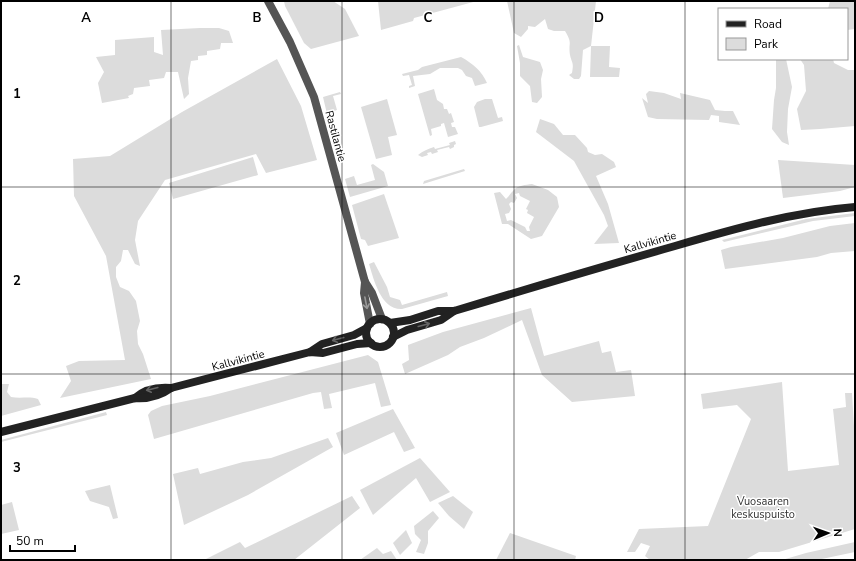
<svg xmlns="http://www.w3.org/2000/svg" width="856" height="561" font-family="'Nunito Sans',sans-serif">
<rect width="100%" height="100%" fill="#fff"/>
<g fill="#dcdcdc" fill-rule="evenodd">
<polygon points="284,1 333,1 345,9 359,36 311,49 304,43 285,6"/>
<polygon points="378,1 477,1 414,18 413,21 381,30"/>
<path d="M507 1H596L591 46H610L609 67 620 68 619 77H590L591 46 583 50 581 76 579 79H574L569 75 572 73C574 62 572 64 570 55 568 42 573 44 565 31H554L548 29 545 19 535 27 528 26V29L521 37 514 33Z"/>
<polygon points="830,1 855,1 855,29 847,30 847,9 828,9"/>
<polygon points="200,28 219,28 229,31 233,43 221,43 220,49 207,51 207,55 198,56 198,60 191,61 188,78 189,94 184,99 178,72 166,72 164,78 149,80 150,86 134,88 133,94 128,96 129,98 102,103 98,83 104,72 96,57 115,55 115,40 154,37 154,52 163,55 161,30"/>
<polygon points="519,45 523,57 540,62 543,70 541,79 542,97 537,103 532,102 530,86 520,76 520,63 517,46"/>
<path d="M461 57C472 63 482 71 487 83L475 86 472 78 466 76 462 70 458 68H440L430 74 413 76 415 86 409 88V86L412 85 409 75 403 76 402 74 418 70 422 67Z"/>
<polygon points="277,59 301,106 317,160 266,173 256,154 165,180 138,221 135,240 140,266 135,264 128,250 123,250 121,261 116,267 116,277 120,287 129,291 136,301 140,321 137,331 138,344 143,354 151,379 60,398 71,381 66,366 79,361 125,360 106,256 74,196 73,159 110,156 182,112"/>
<polygon points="776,59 786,59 792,87 788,109 787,132 789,145 782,142 772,129 774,100 776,88"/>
<polygon points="800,59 833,59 834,63 848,70 855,70 855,126 820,129 801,130 797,109 806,91 804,65"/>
<polygon points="434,89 437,100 443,104 444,109 447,109 449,114 451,113 454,122 451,123 452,127 455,127 458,134 448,137 444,123 441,124 441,126 431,129 432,135 430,136 418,94"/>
<polygon points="649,91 664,93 681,99 680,93 710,100 715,110 725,111 733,111 740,125 719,122 719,116 711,115 709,120 657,119 648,117 642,98 648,103 646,94"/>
<polygon points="340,92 341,94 333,96 337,110 327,114 323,97"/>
<polygon points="387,99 397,135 388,137 392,155 376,159 361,107"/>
<polygon points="485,99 492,99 498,118 502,117 503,121 481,127 479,127 474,107 477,102"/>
<polygon points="540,119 554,124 563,135 575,135 587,148 588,152 595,155 602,154 614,162 616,167 596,176 608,204 619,243 594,244 608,226 604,215 574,161 536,132"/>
<path d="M455 141 456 144 454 145V147L450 149 449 147 437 150 438 152 432 154 431 152 427 153 428 155 422 157 418 155C423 151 428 149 434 147L435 149 450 145 449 143Z"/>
<polygon points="253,157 258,175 173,199 169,183"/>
<polygon points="778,160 855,165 855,187 840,191 783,198"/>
<polygon points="373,164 384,172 388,186 350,197 345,179 354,176 357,185 375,180 371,165"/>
<polygon points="464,169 465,171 423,184 424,181"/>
<path d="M532 184 548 190 557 197 559 207 542 236 531 239 508 224H502L494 193 500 192 506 199C509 196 510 194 513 191 517 185 526 185 532 184ZM519 193 520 196 530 201 526 209 528 210 527 213 534 217 529 227 530 231H527L525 227 511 220 507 221 505 214 509 213 511 209 509 204 511 202 514 203 517 198 515 194Z"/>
<polygon points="384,194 399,238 368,246 365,240 361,239 352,205"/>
<polygon points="855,213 855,216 813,221 724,242 722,240 806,219"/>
<polygon points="855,223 855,251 831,253 817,257 725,269 721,250 731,247 783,238 830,226"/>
<path d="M374 262 387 287 390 297 400 300 402 305 447 292 448 296 402 309C381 310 374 280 369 264Z"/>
<polygon points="531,308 544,356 599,341 602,353 611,351 616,372 631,370 635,396 572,402 542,375 522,320 484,338 460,347 448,355 405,374 402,364 409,360 408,345 443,332"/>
<polygon points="368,355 378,362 391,405 381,407 375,383 329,394 332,408 324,409 321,392 313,393 154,439 148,415 151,411 162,406 210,396"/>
<polygon points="782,382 788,471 839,465 833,409 846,407 845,393 852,393 855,443 855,529 779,552 759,552 745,560 650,560 645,556 650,546 641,543 635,552 627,552 639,529 708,526 751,419 737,405 703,409 701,394"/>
<path d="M1 384H9L7 392 11 397C21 399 29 396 38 399L41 405 1 416Z"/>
<polygon points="393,409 415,448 404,452 394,432 344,455 336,433"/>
<polygon points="106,412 107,415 1,442 1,440"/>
<polygon points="328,438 333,447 248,495 184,525 173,474 198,468 200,474 243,462 271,458"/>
<polygon points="420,458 450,492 430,502 416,478 373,515 360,490"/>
<polygon points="110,485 118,518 113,519 109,507 90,501 85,491"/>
<polygon points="352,496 360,508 294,560 204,560 240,542 245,548"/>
<polygon points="453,496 473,512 464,529 449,516 438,503"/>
<polygon points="12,502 19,530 1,534 1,505"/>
<polygon points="433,511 439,518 428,531 428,543 424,554 416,552 421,540 415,534 414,526"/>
<polygon points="406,530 412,543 400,555 393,543"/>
<polygon points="510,533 576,556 575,560 496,560"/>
<polygon points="855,542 855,552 817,560 782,560 806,553"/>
<polygon points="377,548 383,554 391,551 397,560 360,560"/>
</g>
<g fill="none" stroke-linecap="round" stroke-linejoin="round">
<g stroke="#555" stroke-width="8">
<polyline points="268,1 290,42 314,97 365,282 372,293 382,319"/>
<polyline points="365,282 364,293 370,324"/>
</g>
<g stroke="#222" stroke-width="8">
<circle cx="380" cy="333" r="14"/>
<path d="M390 323 410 320 438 311H454C527 289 601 267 675 246 734 229 793 212 855 207"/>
<polyline points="393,337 407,330 441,320 454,311"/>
<polyline points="310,352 322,344 354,335 367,328"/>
<path d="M135 398C145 389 158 387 171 388"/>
<path d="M1 432 135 398C148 399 160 396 171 388L310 352 323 353 357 344 371 343"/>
</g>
</g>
<defs><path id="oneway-shaft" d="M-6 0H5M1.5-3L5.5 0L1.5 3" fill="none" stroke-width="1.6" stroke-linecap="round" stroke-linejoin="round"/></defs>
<use stroke="#999" href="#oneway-shaft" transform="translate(366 303) rotate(79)"/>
<g stroke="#646464">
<use href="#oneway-shaft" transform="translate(424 325) rotate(-15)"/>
<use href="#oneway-shaft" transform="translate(338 339) rotate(165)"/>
<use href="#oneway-shaft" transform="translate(152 389) rotate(166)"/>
</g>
<path fill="none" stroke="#000" stroke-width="1" stroke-opacity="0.55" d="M171 1V560M342 1V560M514 1V560M685 1V560M1 187H855M1 374H855"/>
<g text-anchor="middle" stroke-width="3" stroke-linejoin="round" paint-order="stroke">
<g font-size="11" fill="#000" stroke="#fff">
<text transform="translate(336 136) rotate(75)" y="4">Rastilantie</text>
<text transform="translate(650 242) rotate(-16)" y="4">Kallvikintie</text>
<text transform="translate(238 360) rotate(-15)" y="4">Kallvikintie</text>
</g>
<g font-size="11" fill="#333" stroke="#fff">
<text x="763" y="505">Vuosaaren<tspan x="763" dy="13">keskuspuisto</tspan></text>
</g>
</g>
<g font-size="13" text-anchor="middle" font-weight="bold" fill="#000" stroke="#fff" stroke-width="3" stroke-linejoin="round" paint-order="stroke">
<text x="86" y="22">A</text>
<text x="257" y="22">B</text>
<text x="428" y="22">C</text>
<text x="599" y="22">D</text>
<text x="17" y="98">1</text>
<text x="17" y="285">2</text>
<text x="17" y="472">3</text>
</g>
<rect width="856" height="561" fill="none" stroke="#000000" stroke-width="4"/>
<rect x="718" y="8" width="130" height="52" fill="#ffffff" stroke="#999999"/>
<rect x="726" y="21" width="20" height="6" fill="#222222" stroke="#999999"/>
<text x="754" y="28" font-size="12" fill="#000000">Road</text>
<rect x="726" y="38" width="20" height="12" fill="#dcdcdc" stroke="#999999"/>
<text x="754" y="48" font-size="12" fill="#000000">Park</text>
<g transform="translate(828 533) rotate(88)" stroke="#ffffff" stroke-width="3" paint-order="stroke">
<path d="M0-3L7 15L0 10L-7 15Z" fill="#000000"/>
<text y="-6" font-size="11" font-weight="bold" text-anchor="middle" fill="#000000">N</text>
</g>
<path d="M10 545v6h65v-6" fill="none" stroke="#000000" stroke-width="2"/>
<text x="16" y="545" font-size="12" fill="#000000" stroke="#ffffff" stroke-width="3" paint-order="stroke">50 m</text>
</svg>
